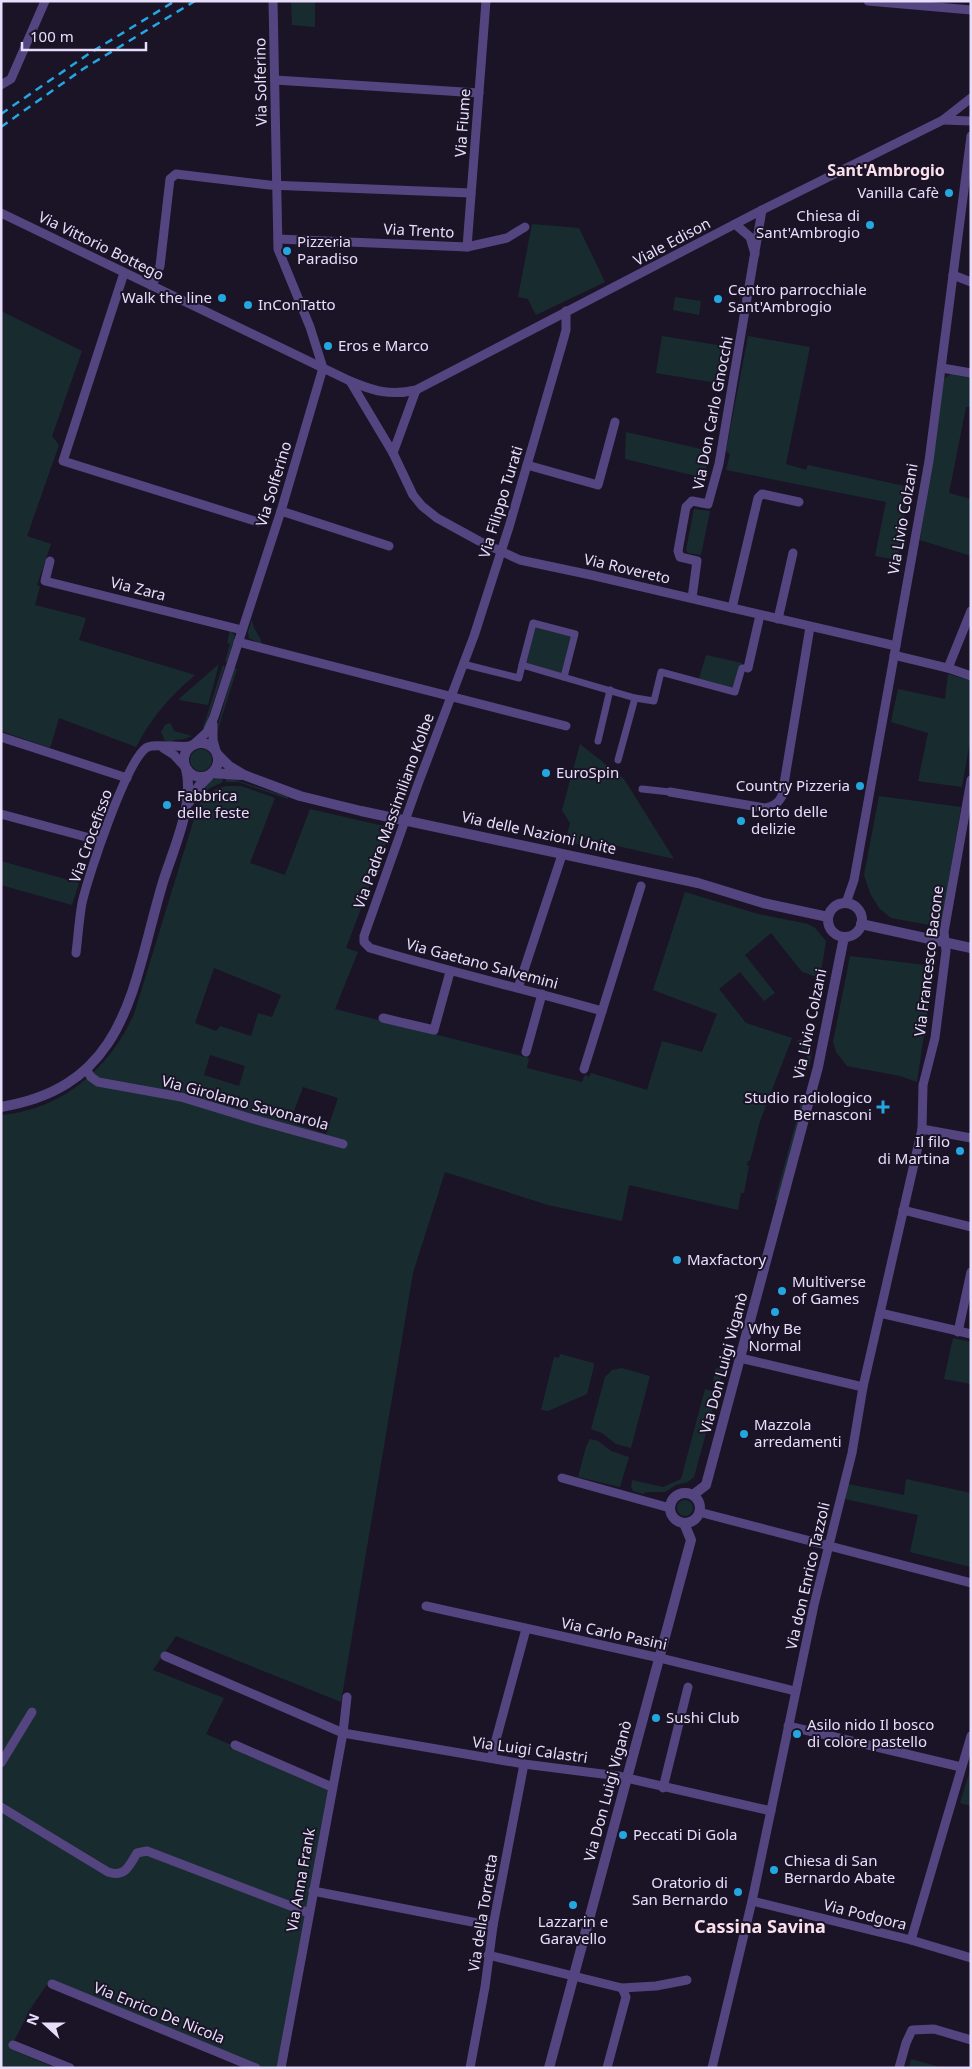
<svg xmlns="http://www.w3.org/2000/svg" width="972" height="2069" font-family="'Noto Sans',sans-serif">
<rect width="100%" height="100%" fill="#1b1427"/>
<g fill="#182c30" fill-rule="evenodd">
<polygon points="291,1 315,1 315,27 292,25"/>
<polygon points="532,224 579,228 605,282 536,315 528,299 518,297"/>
<polygon points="675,297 701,301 699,315 673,310"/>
<path d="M1 311 82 351 52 436 59 445 27 536 51 544 37 585 40 586 35 605 86 618 79 640 195 675C170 696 151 718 136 747L59 718 50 748 1 731Z"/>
<polygon points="662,336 730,347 723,384 656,373"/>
<polygon points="748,336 810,347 786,464 806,470 808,465 909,487 898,560 875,556 886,502 726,470 730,454 726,451"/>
<polygon points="952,373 971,377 971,407 966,407 949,493 971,499 971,556 920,540 944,379"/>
<polygon points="626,432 710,451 704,478 625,459"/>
<polygon points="694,509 710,511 701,555 688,553 686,550"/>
<path d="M252 619C253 632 261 635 262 645L249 638 248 632Z"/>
<polygon points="533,623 575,634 564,677 522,665"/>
<polygon points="230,630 235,636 227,662 225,661 230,644 227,643"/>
<polygon points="706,655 742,663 735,692 698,682"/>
<polygon points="219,664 208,705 179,700 179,699"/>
<polygon points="223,665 225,666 205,729 203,728"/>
<polygon points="234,668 237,669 217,732 216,732"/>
<polygon points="948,674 971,681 971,735 962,787 918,781 928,733 891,722 898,689 945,699"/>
<polygon points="170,723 174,731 192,736 184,739 173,740 172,744 165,741 161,732 165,725"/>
<polygon points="580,744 624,779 674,859 583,838 581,845 566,840 570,823 562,810"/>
<circle cx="201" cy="760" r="11"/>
<path d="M222 777 223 782 210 788 202 795 198 792C206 783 210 778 222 777Z"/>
<polygon points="226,777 288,797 288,799 238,782 226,782"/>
<path d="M227 786H241L275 798 250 863 285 875 310 809 388 827 390 831 387 840 346 948 358 952 335 1009 529 1058 527 1068 582 1082 585 1075 589 1077 591 1073 647 1090 662 1041 702 1052 717 1014 653 990 685 892 758 914 808 924 815 928 826 941 820 978 802 972 771 933 745 955 775 993 764 1001 740 972 719 989 746 1023 792 1038 760 1121 750 1161H748L747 1165 749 1166 744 1193H741L738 1210 629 1185 622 1221 548 1205 445 1172 413 1273 341 1702 176 1636 153 1670 224 1698 206 1734 231 1745 230 1748 329 1789 278 2068H262L50 1980 31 2008 10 2049 56 2068H1V1115C62 1110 110 1068 134 1014L198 806C205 795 214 788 227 786ZM214 968 281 995 272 1017 258 1013 251 1036 220 1026 216 1031 195 1023ZM210 1055 245 1066 239 1086 204 1075ZM303 1087 338 1098 326 1134 290 1122Z"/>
<polygon points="879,796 961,807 941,927 891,918 879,908 870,893 864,875"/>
<polygon points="1,861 79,883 72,905 1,885"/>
<polygon points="850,956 934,966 917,1082 900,1076 847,1066 836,1052 833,1042"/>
<polygon points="801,1039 812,1053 809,1067 807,1055 797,1041"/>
<polygon points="805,1101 778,1201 775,1200 801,1103"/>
<polygon points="953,1338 971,1342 971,1384 944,1379"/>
<polygon points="560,1354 593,1363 594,1366 587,1394 548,1411 541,1410 554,1357 559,1358"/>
<polygon points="724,1367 719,1384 713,1381 715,1369"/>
<polygon points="622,1368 650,1376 631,1448 616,1444 602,1433 591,1429 605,1377 612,1370"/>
<polygon points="705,1389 717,1393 694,1477 688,1482 676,1485 665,1492 646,1492 643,1494 633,1491 631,1487 632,1480 663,1487 681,1479"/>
<polygon points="590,1439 598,1441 611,1451 629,1457 620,1487 578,1477 586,1447"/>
<polygon points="906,1479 971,1493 971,1567 910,1552 918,1515 845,1499 848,1484 904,1495"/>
<circle cx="685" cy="1508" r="8"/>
<polygon points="971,1767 971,1806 960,1803"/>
<polygon points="911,2059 943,2068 909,2068"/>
</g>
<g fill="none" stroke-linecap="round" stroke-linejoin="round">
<g stroke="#544580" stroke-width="7">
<polyline points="463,664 519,678 522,665 635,698 618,760"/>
<polyline points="522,665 533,623 575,634 564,677"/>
<polyline points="635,698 654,701 661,672 735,692 742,668 748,668"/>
<polyline points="598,741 610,690"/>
<polyline points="642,789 670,792"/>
</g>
<g stroke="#544580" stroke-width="9">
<polyline points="868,1 971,10"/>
<polyline points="275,80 479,93"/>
<polyline points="1,85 11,79 45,1"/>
<polyline points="943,120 971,121"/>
<path d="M1 213 350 381C373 391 391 396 416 390L762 210 943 120 971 98"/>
<polyline points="735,224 750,237 755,254"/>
<polyline points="278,239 467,247 507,238 525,227"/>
<polyline points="467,247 486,1"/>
<polyline points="124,273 63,461 258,522"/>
<polyline points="953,275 971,282"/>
<polyline points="152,286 160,266 170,179 176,174 269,185 471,193"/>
<path d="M566 311V330L563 341 509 527 474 636 418 784 364 936V942L370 948C447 971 525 989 602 1011"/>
<polyline points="942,368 971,373"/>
<polyline points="350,381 393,453 413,495 422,506 437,518 479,541 520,560 591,575 896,646"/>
<polyline points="393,453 416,390"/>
<polyline points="527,465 598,485 615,422"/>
<polyline points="281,511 389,546"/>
<polyline points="50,561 45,581 242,630"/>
<polyline points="692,598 697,561 680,557 678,551 686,507 692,501 708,504 719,464 762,210"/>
<polyline points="732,608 758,498 762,494 799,502"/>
<polyline points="778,619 793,553"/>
<polyline points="238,642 566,726"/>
<polyline points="894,655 948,668 971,676"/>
<polyline points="748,668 760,615"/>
<polyline points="948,668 971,611"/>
<polyline points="213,724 213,740 216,751"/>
<polyline points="1,737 127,778"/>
<polyline points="193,745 207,732 214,717 281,511 323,368 310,327 278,249 273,1"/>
<polyline points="163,748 174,755 185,767"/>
<polyline points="971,780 944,932 946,951 935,1038 923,1085 922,1129 971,1138"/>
<path d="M670 792 765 808C773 806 778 804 782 796L810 627"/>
<polyline points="1,814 101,841"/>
<polyline points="846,903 854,880 929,461 971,136"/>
<path d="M76 953C78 937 79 920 82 903 88 876 126 762 146 748 152 743 180 748 191 746"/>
<polyline points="518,988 562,855"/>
<polyline points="383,1018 434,1030 450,972"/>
<polyline points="526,1052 542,994"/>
<polyline points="86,1069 91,1077 98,1082 181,1097 253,1119 343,1144"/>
<polyline points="584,1069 641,886"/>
<polyline points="903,1210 971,1227"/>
<polyline points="880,1313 971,1334"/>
<polyline points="958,1332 971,1272"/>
<polyline points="740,1358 863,1387"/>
<polyline points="562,1478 670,1508"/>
<polyline points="699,1512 971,1583"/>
<polyline points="426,1606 660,1658 795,1691"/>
<polyline points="165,1656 343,1733 524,1764 618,1776 771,1811"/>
<polyline points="788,1726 961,1767"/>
<polyline points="235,1745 332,1787"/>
<polyline points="491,1758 526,1629"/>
<polyline points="1,1763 32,1712"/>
<polyline points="663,1788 688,1687"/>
<path d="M1 1807 108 1872C125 1878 129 1866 137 1853L147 1851 309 1913"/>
<polyline points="313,1891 493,1926"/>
<polyline points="752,1901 911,1940 971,1958"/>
<polyline points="911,1940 971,1736"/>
<polyline points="488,1955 622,1988 656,1986 687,1980"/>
<polyline points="52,1984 256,2068"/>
<polyline points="13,2045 70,2068"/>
<polyline points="281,2068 343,1733 347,1697"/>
<polyline points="470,2068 485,1987 493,1926 524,1764"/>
<polyline points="607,2068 626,1997 622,1988"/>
<polyline points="712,2068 752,1901 814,1605 852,1453 863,1387 922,1129"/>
<polyline points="899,2068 906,2043 912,2030 934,2029 971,2040"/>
</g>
<g stroke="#544580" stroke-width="10">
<circle cx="201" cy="760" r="17"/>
<polyline points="217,754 229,766 244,775 300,796 361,811 698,883 763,903 828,917"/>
<polyline points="212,773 240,775"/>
<polyline points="189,802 199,786 209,776"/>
<circle cx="845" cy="920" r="17"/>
<polyline points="861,924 971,948"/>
<path d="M1 1107C129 1086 132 985 163 882 173 850 195 803 186 769"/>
<circle cx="685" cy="1508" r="15"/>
<polyline points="693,1495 706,1485 818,1067 844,937"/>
<polyline points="549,2068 691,1540 684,1523"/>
</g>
<g stroke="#24a6e1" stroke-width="2.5" stroke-dasharray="8 6" stroke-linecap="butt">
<polyline points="1,114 90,53 175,1"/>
<polyline points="1,127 83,69 195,1"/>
</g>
</g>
<g fill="#24a6e1" stroke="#1b1427" stroke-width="2">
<circle cx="949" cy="193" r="5"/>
<circle cx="870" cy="225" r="5"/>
<circle cx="287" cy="251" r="5"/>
<circle cx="222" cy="298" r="5"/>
<circle cx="718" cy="299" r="5"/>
<circle cx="248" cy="305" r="5"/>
<circle cx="328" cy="346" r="5"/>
<circle cx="546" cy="773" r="5"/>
<circle cx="860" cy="786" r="5"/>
<circle cx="167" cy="805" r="5"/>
<circle cx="741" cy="821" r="5"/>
<path d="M880.5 1099.5h5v5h5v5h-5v5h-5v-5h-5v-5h5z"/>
<circle cx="960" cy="1151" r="5"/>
<circle cx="677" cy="1260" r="5"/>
<circle cx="782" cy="1291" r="5"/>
<circle cx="775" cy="1312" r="5"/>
<circle cx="744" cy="1434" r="5"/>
<circle cx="656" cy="1718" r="5"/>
<circle cx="797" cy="1734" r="5"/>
<circle cx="623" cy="1835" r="5"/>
<circle cx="774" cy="1870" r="5"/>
<circle cx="738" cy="1892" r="5"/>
<circle cx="573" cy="1905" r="5"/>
</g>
<g text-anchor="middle" stroke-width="4" stroke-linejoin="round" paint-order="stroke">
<g font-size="15" fill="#e8defb" stroke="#1b1427">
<text transform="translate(261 82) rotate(-91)" y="5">Via Solferino</text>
<text transform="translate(463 123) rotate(-86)" y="5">Via Fiume</text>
<text transform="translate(419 231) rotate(3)" y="5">Via Trento</text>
<text transform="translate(672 242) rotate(-28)" y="5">Viale Edison</text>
<text transform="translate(101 246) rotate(26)" y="5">Via Vittorio Bottego</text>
<text transform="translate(713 413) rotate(-79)" y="5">Via Don Carlo Gnocchi</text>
<text transform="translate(274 484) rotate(-73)" y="5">Via Solferino</text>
<text transform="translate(501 502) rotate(-73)" y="5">Via Filippo Turati</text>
<text transform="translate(903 519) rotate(-80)" y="5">Via Livio Colzani</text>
<text transform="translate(627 569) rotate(13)" y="5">Via Rovereto</text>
<text transform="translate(138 589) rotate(14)" y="5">Via Zara</text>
<text transform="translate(394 811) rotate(-70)" y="5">Via Padre Massimiliano Kolbe</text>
<text transform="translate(539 833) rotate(12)" y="5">Via delle Nazioni Unite</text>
<text transform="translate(91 836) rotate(-70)" y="5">Via Crocefisso</text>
<text transform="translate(929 961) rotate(-83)" y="5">Via Francesco Bacone</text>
<text transform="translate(482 964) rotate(15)" y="5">Via Gaetano Salvemini</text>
<text transform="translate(810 1024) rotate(-78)" y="5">Via Livio Colzani</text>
<text transform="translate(245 1103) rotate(15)" y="5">Via Girolamo Savonarola</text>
<text transform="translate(724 1363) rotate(-75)" y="5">Via Don Luigi Viganò</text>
<text transform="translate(808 1576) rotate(-77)" y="5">Via don Enrico Tazzoli</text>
<text transform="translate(614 1634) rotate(12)" y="5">Via Carlo Pasini</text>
<text transform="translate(530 1750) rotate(8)" y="5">Via Luigi Calastri</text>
<text transform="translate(608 1791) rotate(-75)" y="5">Via Don Luigi Viganò</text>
<text transform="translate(301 1880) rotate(-80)" y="5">Via Anna Frank</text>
<text transform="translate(483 1913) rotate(-81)" y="5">Via della Torretta</text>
<text transform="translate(865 1915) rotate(14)" y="5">Via Podgora</text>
<text transform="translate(159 2013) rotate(22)" y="5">Via Enrico De Nicola</text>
</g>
<g font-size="15" fill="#e8defb" stroke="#1b1427" text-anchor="start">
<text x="939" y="198" text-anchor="end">Vanilla Cafè</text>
<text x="860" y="221" text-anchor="end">Chiesa di<tspan x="860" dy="17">Sant'Ambrogio</tspan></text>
<text x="297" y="247">Pizzeria<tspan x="297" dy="17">Paradiso</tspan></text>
<text x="728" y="295">Centro parrocchiale<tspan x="728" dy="17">Sant'Ambrogio</tspan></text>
<text x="212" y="303" text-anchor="end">Walk the line</text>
<text x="258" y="310">InConTatto</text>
<text x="338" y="351">Eros e Marco</text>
<text x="556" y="778">EuroSpin</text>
<text x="850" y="791" text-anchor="end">Country Pizzeria</text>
<text x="177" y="801">Fabbrica<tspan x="177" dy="17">delle feste</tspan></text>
<text x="751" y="817">L'orto delle<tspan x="751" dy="17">delizie</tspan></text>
<text x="872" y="1103" text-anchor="end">Studio radiologico<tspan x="872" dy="17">Bernasconi</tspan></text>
<text x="950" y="1147" text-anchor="end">Il filo<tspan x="950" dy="17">di Martina</tspan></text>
<text x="687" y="1265">Maxfactory</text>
<text x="792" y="1287">Multiverse<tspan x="792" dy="17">of Games</tspan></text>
<text x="775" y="1334" text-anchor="middle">Why Be<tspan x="775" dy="17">Normal</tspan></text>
<text x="754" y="1430">Mazzola<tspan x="754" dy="17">arredamenti</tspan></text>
<text x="666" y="1723">Sushi Club</text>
<text x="807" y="1730">Asilo nido Il bosco<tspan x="807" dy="17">di colore pastello</tspan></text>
<text x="633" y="1840">Peccati Di Gola</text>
<text x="784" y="1866">Chiesa di San<tspan x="784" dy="17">Bernardo Abate</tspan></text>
<text x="728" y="1888" text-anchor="end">Oratorio di<tspan x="728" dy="17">San Bernardo</tspan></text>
<text x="573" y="1927" text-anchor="middle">Lazzarin e<tspan x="573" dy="17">Garavello</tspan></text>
</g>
<g font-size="16" font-weight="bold" fill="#fbe0eb" stroke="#1b1427">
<text x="886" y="176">Sant'Ambrogio</text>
</g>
<g font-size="18" font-weight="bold" fill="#fbe0eb" stroke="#1b1427">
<text x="760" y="1933">Cassina Savina</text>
</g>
</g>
<rect width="972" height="2069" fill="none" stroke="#e8defb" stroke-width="5"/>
<g transform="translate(45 2024) rotate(291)" stroke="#1b1427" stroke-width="4" paint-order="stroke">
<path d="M0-4L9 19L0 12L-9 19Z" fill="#e8defb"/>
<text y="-8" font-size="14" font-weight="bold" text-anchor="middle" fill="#e8defb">N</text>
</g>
<path d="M22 42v8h124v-8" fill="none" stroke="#e8defb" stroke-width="2.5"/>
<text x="30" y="42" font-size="15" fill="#e8defb" stroke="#1b1427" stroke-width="4" paint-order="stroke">100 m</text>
</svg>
